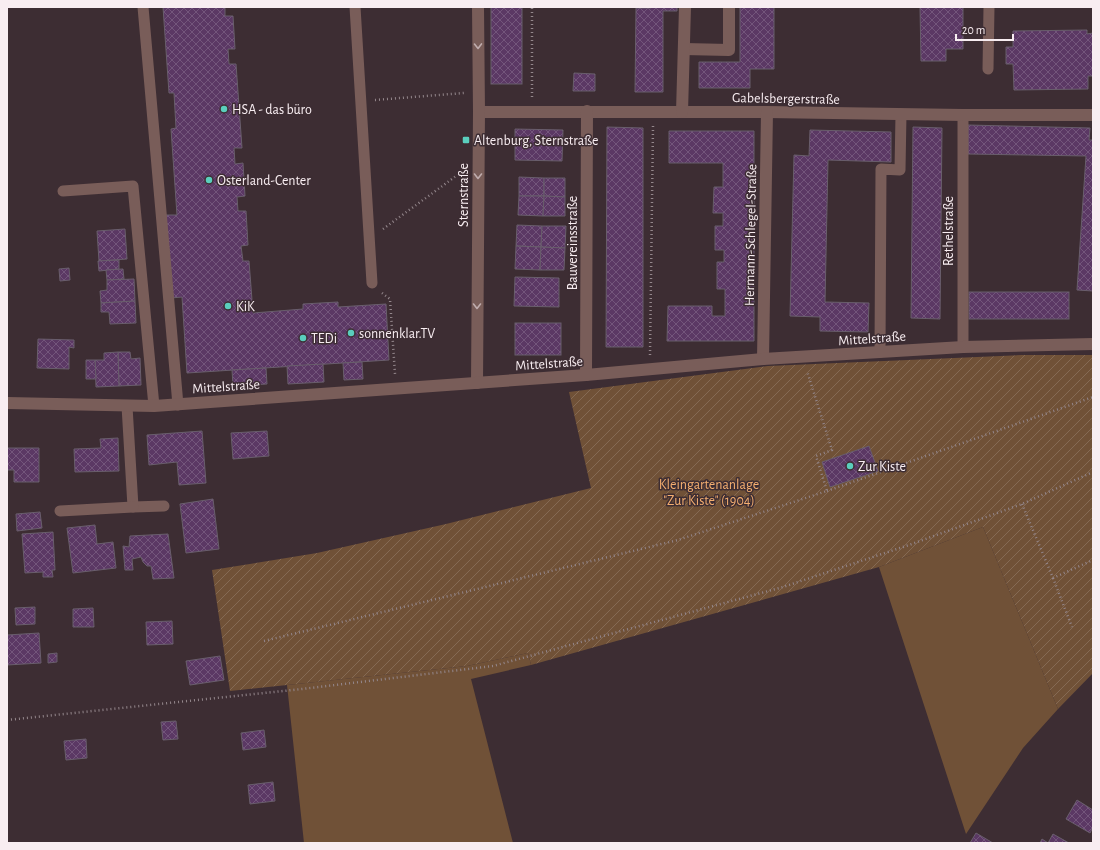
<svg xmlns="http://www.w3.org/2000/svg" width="1100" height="850" font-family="'Alegreya Sans',sans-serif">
<defs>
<pattern id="garden-furrows" width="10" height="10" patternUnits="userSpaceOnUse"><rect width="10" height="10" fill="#705137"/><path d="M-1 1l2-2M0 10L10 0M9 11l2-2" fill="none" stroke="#856a54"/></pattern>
<pattern id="building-cross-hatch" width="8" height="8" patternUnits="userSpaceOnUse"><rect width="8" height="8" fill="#5b3864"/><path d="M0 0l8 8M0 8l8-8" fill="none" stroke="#73557b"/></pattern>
</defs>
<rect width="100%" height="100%" fill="#3d2d33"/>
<g fill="#705137">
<polygon points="983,527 1058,709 1023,748 966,834 879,567"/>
<polygon points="528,653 531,665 471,679 513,843 304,843 287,685 467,666"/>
</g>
<polygon fill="url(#garden-furrows)" points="1022,355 1093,355 1093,673 1058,709 983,527 879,567 531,665 528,653 467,666 230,691 212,570 317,553 446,524 591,488 569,392 768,366"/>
<g fill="url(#building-cross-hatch)" stroke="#695e6c">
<polygon points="163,7 225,7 225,16 233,16 235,49 228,49 229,64 236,64 242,148 234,148 235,164 243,163 245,196 237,197 238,211 246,211 248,245 241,246 243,261 249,261 253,313 303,309 303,304 338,302 338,307 386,304 389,360 187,373 182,297 171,298 166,215 177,215 171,129 176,128 174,93 169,93"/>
<rect x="491" y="7" width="31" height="77"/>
<polygon points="651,7 677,7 677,11 663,11 663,92 635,92 636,8 651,8"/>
<polygon points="740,7 774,7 774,69 750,69 750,88 699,88 699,62 740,62"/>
<polygon points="920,7 963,7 963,49 946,49 946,61 921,61"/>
<polygon points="1087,30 1087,34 1093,33 1093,76 1088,76 1088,89 1014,90 1013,64 1006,64 1006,47 1013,47 1013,31"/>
<polygon points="574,73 595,74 595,91 573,91"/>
<polygon points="968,125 1090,128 1089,140 1093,140 1093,291 1077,290 1086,156 968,154"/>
<polygon points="607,127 643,128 643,347 606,347"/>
<polygon points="913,127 942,128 940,319 911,318"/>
<polygon points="515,129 563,130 562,161 515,160"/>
<polygon points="810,130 891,132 891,162 828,160 825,302 869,303 868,332 820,331 820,317 790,316 794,155 809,156"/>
<polygon points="669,131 754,131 754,341 667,341 668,306 712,306 712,316 725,316 725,289 717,289 717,262 724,262 724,250 715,250 715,226 723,226 723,213 713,213 714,187 723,187 723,163 669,163"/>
<polygon points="519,177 544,178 544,196 519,196"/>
<polygon points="544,178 565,178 565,197 544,196"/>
<polygon points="519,196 544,196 543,216 518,215"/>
<polygon points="544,196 565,197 565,216 543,216"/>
<polygon points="517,225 542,226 541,247 516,246"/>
<polygon points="542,226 566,226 565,248 541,247"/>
<polygon points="125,229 127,259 99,261 97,231"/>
<polygon points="516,246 541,247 540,270 515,269"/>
<polygon points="541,247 565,248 564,270 540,270"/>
<polygon points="119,260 119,269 99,271 98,261"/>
<polygon points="69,268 70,280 60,281 59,269"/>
<polygon points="123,269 124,279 107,280 106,270"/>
<polygon points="515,277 559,278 559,307 514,306"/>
<polygon points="134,279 135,301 101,303 100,291 107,290 107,280"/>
<rect x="969" y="292" width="100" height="27"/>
<polygon points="135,301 136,323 110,324 109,312 101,312 101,303"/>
<rect x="515" y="323" width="46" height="32"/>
<polygon points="38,339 74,340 74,348 69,347 69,369 37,368"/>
<polygon points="118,352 130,352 131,359 140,358 141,385 119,386"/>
<polygon points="118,352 119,386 96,387 95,360 104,360 104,353"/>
<polygon points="86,360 95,360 96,379 86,379"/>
<polygon points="362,362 363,379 344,380 343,363"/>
<polygon points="323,364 324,382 288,384 287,366"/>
<polygon points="266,368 267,384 233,386 232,370"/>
<polygon points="202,431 206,483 179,485 177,462 149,465 147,435"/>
<polygon points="267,431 269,456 233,459 231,433"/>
<polygon points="118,438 119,471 75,472 74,449 101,448 100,439"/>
<polygon points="869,446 878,471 830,487 822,462"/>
<polygon points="7,448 39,448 39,482 14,482 14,470 7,470"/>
<polygon points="213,499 219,549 186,553 180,504"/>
<polygon points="40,512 42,528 17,531 16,514"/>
<polygon points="95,525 97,544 113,542 116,568 73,573 67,528"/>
<polygon points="53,532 55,570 52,570 53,577 43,577 43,572 25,573 22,534"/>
<polygon points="168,534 174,578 153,579 151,566 147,566 143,562 141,557 132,559 133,570 125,570 123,546 129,547 130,536"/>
<polygon points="35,607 35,624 16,625 15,608"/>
<polygon points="93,608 94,627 73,627 73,609"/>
<polygon points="172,621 173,644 147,645 146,622"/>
<polygon points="39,633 41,663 7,665 7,635"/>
<polygon points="57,653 57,662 48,663 48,654"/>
<polygon points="220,656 224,680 190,685 186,661"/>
<polygon points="176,721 178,739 163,740 161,722"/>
<polygon points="264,730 266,747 243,750 241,733"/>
<polygon points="86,739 87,758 66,760 64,741"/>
<polygon points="273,782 275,801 250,804 248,785"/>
<polygon points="1077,800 1093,810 1093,827 1090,833 1066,819"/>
<polygon points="976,833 993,843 970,843"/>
<polygon points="1053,834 1069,843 1040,843 1042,839 1048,843"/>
</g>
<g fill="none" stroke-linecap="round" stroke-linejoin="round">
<g stroke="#94878c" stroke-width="2.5" stroke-dasharray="1 3" stroke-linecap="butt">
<polyline points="532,97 532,7"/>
<polyline points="375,100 464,93"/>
<polyline points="383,229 463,171"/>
<polyline points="382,293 390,299 395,374"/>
<polyline points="650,355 653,126"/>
<polyline points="827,491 1093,397"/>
<polyline points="1022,504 1053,578 1093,560"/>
<polyline points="1053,578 1072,627"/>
<polyline points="264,641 678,540 827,491 816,456 832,450 807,371"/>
<polyline points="7,720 302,689 493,666 783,587 909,545 1022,504 1093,472"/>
</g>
<g stroke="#795d59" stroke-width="11">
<polyline points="143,7 178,405"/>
<polyline points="355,7 372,283"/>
<polyline points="988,69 989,7"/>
<polyline points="63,191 133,186 154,406"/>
<polyline points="963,347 963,115"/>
<polyline points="880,352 881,169 900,170 901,114"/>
<polyline points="127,406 133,507 164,506"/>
<polyline points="60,511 133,507"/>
</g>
<g stroke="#795d59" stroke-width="12">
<polyline points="684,49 729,50 729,7"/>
<polyline points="479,112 767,112 963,115 1093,115"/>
<polyline points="682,112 685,7"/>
<polyline points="763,359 767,112"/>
<polyline points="586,375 587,111"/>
<polyline points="477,383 479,112 478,7"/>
<polyline points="7,403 154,406 586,375 763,359 963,347 1093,344"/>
</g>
</g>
<defs><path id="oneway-chevron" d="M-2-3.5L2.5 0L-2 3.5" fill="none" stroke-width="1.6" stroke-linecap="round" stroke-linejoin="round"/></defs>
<g stroke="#bfacad">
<use href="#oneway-chevron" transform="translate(478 46) rotate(89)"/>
<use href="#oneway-chevron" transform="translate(478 176) rotate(90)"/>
<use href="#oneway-chevron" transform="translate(477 306) rotate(90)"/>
</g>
<g fill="#5acebd" stroke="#3d2d33" stroke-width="1.5">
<circle cx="224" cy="109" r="4"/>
<rect x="462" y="136" width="8" height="8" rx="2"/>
<circle cx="209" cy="180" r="4"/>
<circle cx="228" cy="306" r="4"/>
<circle cx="351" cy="333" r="4"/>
<circle cx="303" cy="338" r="4"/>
<circle cx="850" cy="466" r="4"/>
</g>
<g text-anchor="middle" stroke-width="3" stroke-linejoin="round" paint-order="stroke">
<g font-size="14" fill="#f8edf1" stroke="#3d2d33">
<text transform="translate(786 98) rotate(1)" y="5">Gabelsbergerstraße</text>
<text transform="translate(463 195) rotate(-90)" y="5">Sternstraße</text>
<text transform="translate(948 231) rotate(-90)" y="5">Rethelstraße</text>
<text transform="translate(750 235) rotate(-89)" y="5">Hermann-Schlegel-Straße</text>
<text transform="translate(572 243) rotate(-90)" y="5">Bauvereinsstraße</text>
<text transform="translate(872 338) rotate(-4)" y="5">Mittelstraße</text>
<text transform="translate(549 363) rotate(-4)" y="5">Mittelstraße</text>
<text transform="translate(226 386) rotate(-4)" y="5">Mittelstraße</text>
</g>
<g font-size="14" fill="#f8edf1" stroke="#3d2d33" text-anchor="start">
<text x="232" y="114">HSA - das büro</text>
<text x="474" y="145">Altenburg, Sternstraße</text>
<text x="217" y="185">Osterland-Center</text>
<text x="236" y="311">KiK</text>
<text x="359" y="338">sonnenklar.TV</text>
<text x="311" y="343">TEDi</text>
<text x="858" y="471">Zur Kiste</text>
</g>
<g font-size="14" fill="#f4ae70" stroke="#3d2d33">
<text x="709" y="489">Kleingartenanlage<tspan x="709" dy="16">"Zur Kiste" (1904)</tspan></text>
</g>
</g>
<rect width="1100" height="850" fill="none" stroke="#f8edf1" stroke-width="16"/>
<path d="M956 34v6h57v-6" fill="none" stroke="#f8edf1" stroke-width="2"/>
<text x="962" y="34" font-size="12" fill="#f8edf1" stroke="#3d2d33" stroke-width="3" paint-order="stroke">20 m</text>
</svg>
